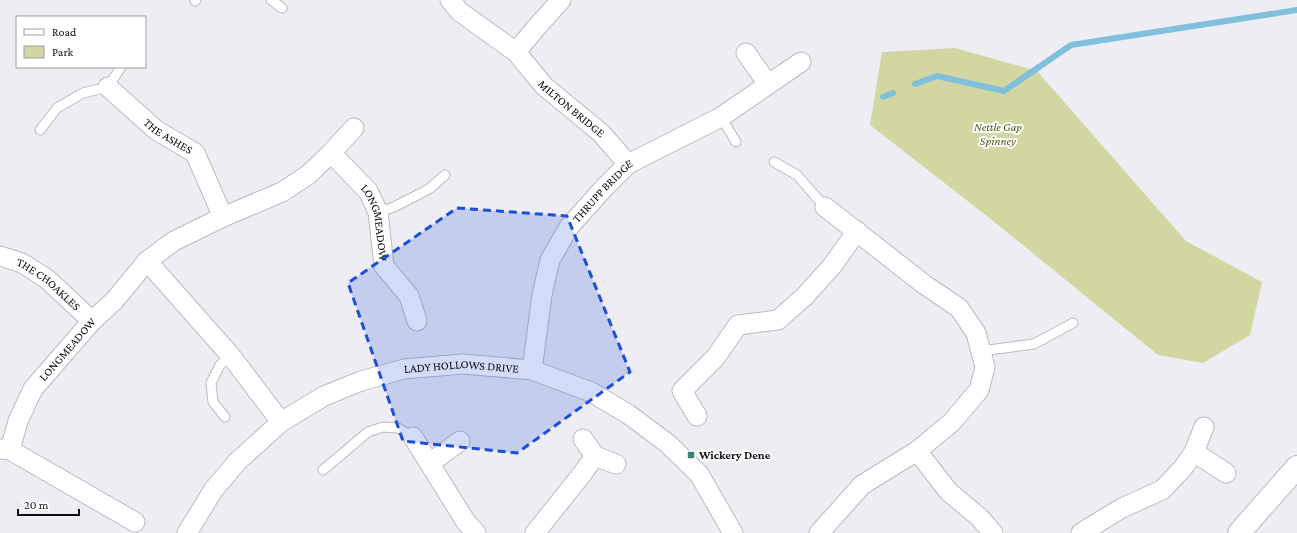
<svg xmlns="http://www.w3.org/2000/svg" width="1297" height="533" font-family="'Crimson Pro',serif">
<rect width="100%" height="100%" fill="#efedf4"/>
<polygon fill="#d2d7a2" points="955,48 1037,71 1186,241 1262,282 1250,335 1203,363 1158,355 992,220 870,125 882,52"/>
<g fill="none" stroke-linecap="round" stroke-linejoin="round">
<g stroke="#7fc0dc" stroke-width="6">
<polyline points="915,84 937,76 1004,91 1071,45 1297,10"/>
<polyline points="883,97 893,93"/>
</g>
<defs>
<g id="service">
<polyline points="271,0 282,8"/>
<polyline points="195,1 196,0"/>
<polyline points="721,117 736,142"/>
<polyline points="40,130 57,108 83,93 108,87 121,67"/>
<polyline points="774,162 797,175 825,207"/>
<polyline points="378,212 394,207 429,189 445,175"/>
<polyline points="981,351 1034,344 1073,323"/>
<polyline points="225,417 213,402 211,383 220,365 231,356"/>
<polyline points="323,470 368,432 383,427 398,428 413,437"/>
</g>
<g id="minor">
<path id="s1" d="M450 0 460 12 516 52 544 86 601 133 628 164"/>
<polyline points="516,52 535,29 561,0"/>
<polyline points="746,53 768,84"/>
<path id="s2" d="M108 87 156 130 195 153 223 217"/>
<path id="s3" d="M331 153 368 191 378 212 384 266 409 296 417 321"/>
<path id="s4" d="M0 256 22 263 47 279 92 321"/>
<polyline points="147,261 231,356 281,422"/>
<path id="s5" d="M532 370 542 295 550 260 569 227 604 188 628 164 721 117 801 62"/>
<polyline points="697,416 682,391 715,358 738,325 778,320 805,296 832,266 857,231"/>
<polyline points="413,437 466,522 476,533"/>
<polyline points="583,439 595,456 616,464"/>
<polyline points="0,449 10,450 135,522"/>
<path id="s6" d="M10 450 18 421 33 389 92 321 114 301 147 261 174 241 223 217 282 192 308 175 331 153 354 128"/>
<polyline points="917,451 949,492 979,517 993,533"/>
<polyline points="1194,452 1226,473"/>
<polyline points="430,463 460,441"/>
<path id="s7" d="M187 533 214 489 238 461 281 422 324 396 361 381 404 369 463 364 532 370 591 392 628 414 667 443 699 474 733 533"/>
<polyline points="535,533 582,474 595,456"/>
<polyline points="819,533 862,485 917,451 952,422 979,390 985,367 976,333 959,308 925,285 825,207"/>
<polyline points="1081,533 1122,508 1162,490 1183,468 1194,452 1204,427"/>
</g>
<polyline id="tertiary" points="1239,533 1297,467"/>
</defs>
<use href="#service" stroke="#bcbac1" stroke-width="11"/>
<use href="#minor" stroke="#bcbac1" stroke-width="21"/>
<use href="#tertiary" stroke="#bcbac1" stroke-width="24"/>
<use href="#service" stroke="#fff" stroke-width="9"/>
<use href="#minor" stroke="#fff" stroke-width="19"/>
<use href="#tertiary" stroke="#fff" stroke-width="22"/>
</g>
<path fill="#1d4ed8" fill-opacity="0.2" stroke="#1d4ed8" stroke-width="3" stroke-dasharray="8 5" stroke-linejoin="round" d="M457 208 567 216 630 372 517 453 403 441 348 283Z"/>
<rect fill="#3a8179" stroke="#fff" stroke-width="1.5" x="687" y="451" width="8" height="8" rx="2"/>
<g text-anchor="middle" stroke-width="4" stroke-linejoin="round" paint-order="stroke">
<g font-size="12" fill="#0e0d0f" stroke="#fff">
<text dy="4" stroke="none"><textPath href="#s1" startOffset="164">MILTON BRIDGE</textPath></text>
<text dy="4" stroke="none"><textPath href="#s2" startOffset="78">THE ASHES</textPath></text>
<text dy="4" stroke="none"><textPath href="#s5" startOffset="199">THRUPP BRIDGE</textPath></text>
<text dy="4" stroke="none"><textPath href="#s3" startOffset="86">LONGMEADOW</textPath></text>
<text dy="4" stroke="none"><textPath href="#s4" startOffset="57">THE CHOAKLES</textPath></text>
<text dy="4" stroke="none"><textPath href="#s6" startOffset="118">LONGMEADOW</textPath></text>
<text dy="4" stroke="none"><textPath href="#s7" startOffset="339">LADY HOLLOWS DRIVE</textPath></text>
</g>
<g font-size="12" font-style="italic" fill="#565918" stroke="#fff">
<text x="998" y="131">Nettle Gap<tspan x="998" dy="14">Spinney</tspan></text>
</g>
<g font-size="12" font-weight="bold" fill="#0e0d0f" stroke="#fff" text-anchor="start">
<text x="699" y="459">Wickery Dene</text>
</g>
</g>
<rect x="16" y="16" width="130" height="52" fill="#ffffff" stroke="#9f9e9f"/>
<rect x="24" y="29" width="20" height="6" fill="#ffffff" stroke="#9f9e9f"/>
<text x="52" y="36" font-size="12" fill="#0e0d0f">Road</text>
<rect x="24" y="46" width="20" height="12" fill="#d2d7a2" stroke="#9f9e9f"/>
<text x="52" y="56" font-size="12" fill="#0e0d0f">Park</text>
<path d="M18 509v6h61v-6" fill="none" stroke="#0e0d0f" stroke-width="2"/>
<text x="24" y="509" font-size="12" fill="#0e0d0f" stroke="#ffffff" stroke-width="3" paint-order="stroke">20 m</text>
</svg>
